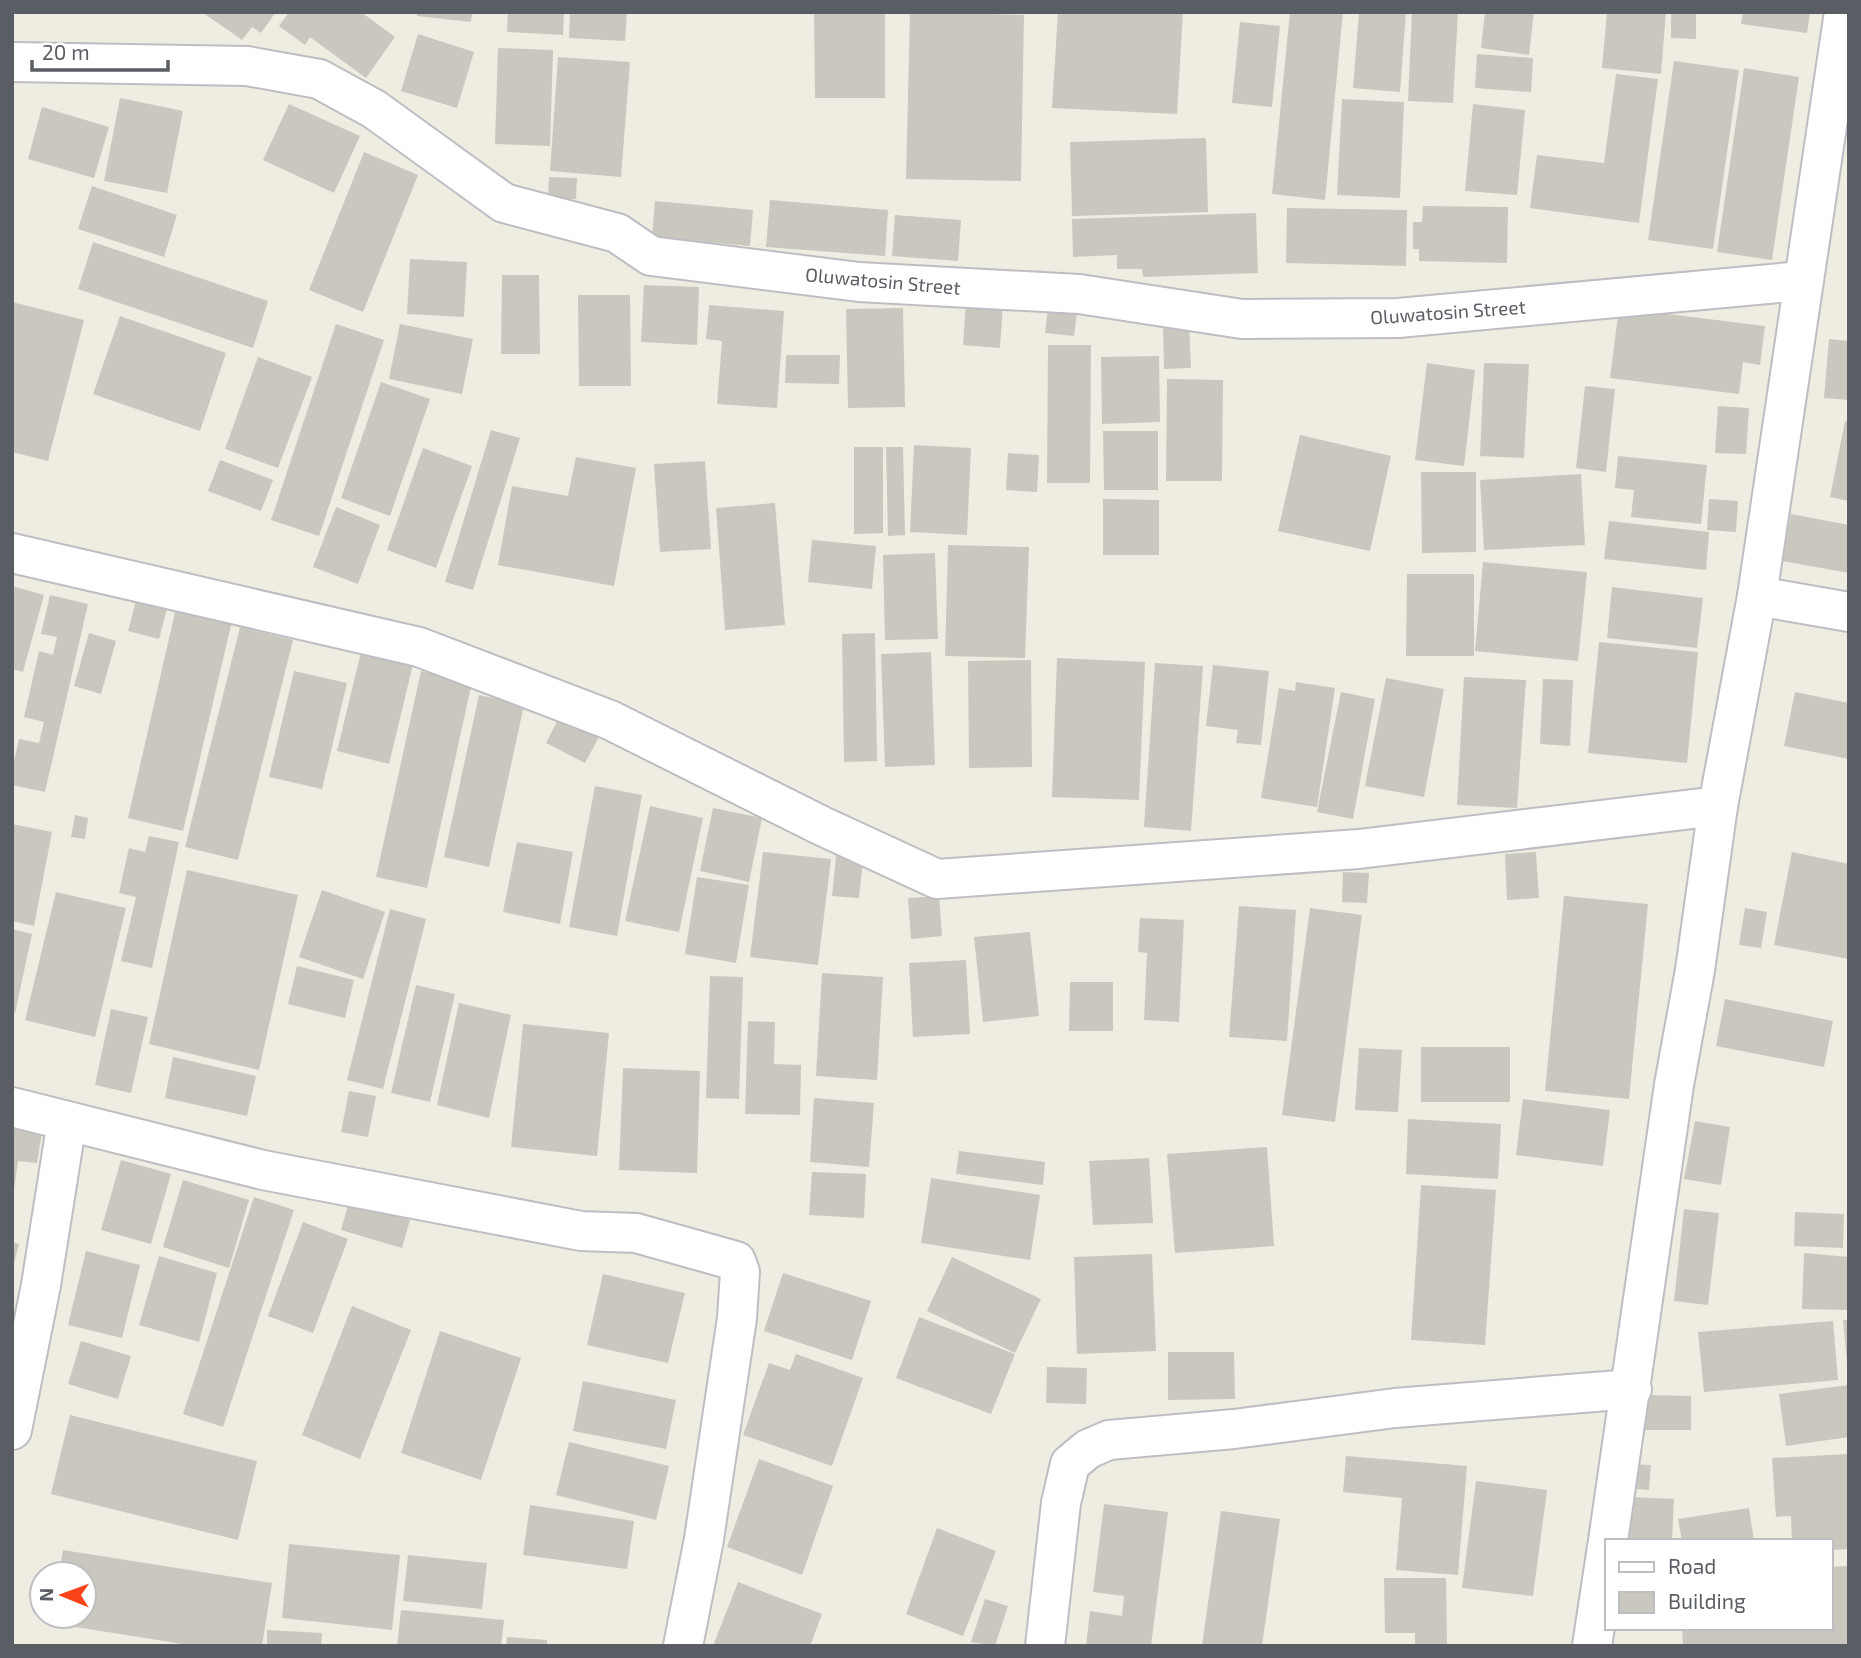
<svg xmlns="http://www.w3.org/2000/svg" width="1861" height="1658" font-family="'Exo 2',sans-serif">
<rect width="100%" height="100%" fill="#efede1"/>
<g fill="#cac7be">
<polygon points="202,12 276,12 261,33 252,27 242,40"/>
<polygon points="289,12 361,12 395,37 366,78 310,37 305,45 279,26"/>
<polygon points="417,12 472,12 471,22 417,16"/>
<polygon points="508,12 564,12 563,35 507,32"/>
<polygon points="570,12 627,12 625,41 569,38"/>
<polygon points="814,12 885,12 885,98 815,98"/>
<polygon points="910,12 1024,15 1021,181 906,179"/>
<polygon points="1058,12 1183,12 1177,114 1052,108"/>
<polygon points="1290,12 1343,12 1325,200 1272,194"/>
<polygon points="1359,12 1406,12 1400,92 1353,88"/>
<polygon points="1412,12 1458,12 1453,103 1408,101"/>
<polygon points="1485,12 1534,12 1529,55 1481,48"/>
<polygon points="1607,12 1666,12 1661,74 1602,68"/>
<polygon points="1671,12 1696,12 1696,39 1671,38"/>
<polygon points="1743,12 1810,12 1807,33 1741,24"/>
<polygon points="1240,22 1280,26 1272,107 1232,103"/>
<polygon points="418,34 474,52 457,108 401,91"/>
<polygon points="498,48 553,50 550,146 495,144"/>
<polygon points="1477,54 1533,58 1531,92 1475,88"/>
<polygon points="558,57 630,62 621,177 550,171"/>
<polygon points="1674,61 1739,70 1713,249 1648,240"/>
<polygon points="1744,68 1799,77 1772,260 1717,252"/>
<polygon points="1616,74 1658,79 1639,223 1530,208 1537,155 1604,163"/>
<polygon points="120,98 183,111 167,193 104,181"/>
<polygon points="1342,99 1404,102 1400,198 1337,195"/>
<polygon points="289,104 360,136 334,193 263,160"/>
<polygon points="1473,104 1525,110 1517,195 1465,191"/>
<polygon points="42,107 109,127 94,178 28,159"/>
<polygon points="1206,138 1208,212 1072,216 1070,142"/>
<polygon points="364,152 418,175 363,312 309,290"/>
<polygon points="549,177 577,178 576,199 548,199"/>
<polygon points="92,186 177,215 164,257 78,229"/>
<polygon points="770,200 888,210 885,256 766,247"/>
<polygon points="655,201 753,210 750,246 652,237"/>
<polygon points="1423,206 1508,207 1507,263 1419,261 1419,249 1413,249 1413,222 1422,222"/>
<polygon points="1287,208 1407,210 1406,266 1286,263"/>
<polygon points="1256,213 1258,273 1143,277 1142,269 1117,269 1117,255 1073,257 1072,219"/>
<polygon points="895,215 961,220 958,261 892,256"/>
<polygon points="93,242 268,301 253,348 78,289"/>
<polygon points="410,259 467,262 464,317 407,314"/>
<polygon points="502,275 539,275 540,354 501,354"/>
<polygon points="644,285 699,287 697,345 641,342"/>
<polygon points="578,295 630,295 631,386 579,386"/>
<polygon points="966,301 1003,304 1000,348 963,345"/>
<polygon points="12,302 84,320 48,461 12,452"/>
<polygon points="709,305 784,311 777,408 717,404 722,341 706,339"/>
<polygon points="903,308 905,407 848,408 846,309"/>
<polygon points="1048,308 1077,311 1074,336 1045,333"/>
<polygon points="1619,308 1765,326 1760,365 1743,362 1739,394 1610,378"/>
<polygon points="120,316 226,353 200,431 93,394"/>
<polygon points="336,324 384,340 319,536 271,520"/>
<polygon points="400,324 473,339 462,394 389,379"/>
<polygon points="1189,324 1191,368 1164,369 1163,325"/>
<polygon points="1829,339 1849,341 1849,400 1824,398"/>
<polygon points="1048,345 1091,345 1090,483 1047,483"/>
<polygon points="786,355 840,355 839,384 785,383"/>
<polygon points="1159,356 1160,422 1102,424 1101,357"/>
<polygon points="258,357 312,377 278,468 225,449"/>
<polygon points="1427,363 1475,370 1464,466 1415,460"/>
<polygon points="1484,363 1529,364 1524,458 1480,456"/>
<polygon points="1167,379 1223,380 1222,481 1166,481"/>
<polygon points="381,382 430,399 390,516 341,498"/>
<polygon points="1585,386 1615,389 1606,472 1576,468"/>
<polygon points="1718,406 1749,408 1746,454 1715,453"/>
<polygon points="1845,421 1849,422 1849,501 1830,497"/>
<polygon points="491,430 520,438 473,590 445,582"/>
<polygon points="1103,431 1158,431 1158,490 1104,490"/>
<polygon points="1300,435 1391,456 1370,551 1278,531"/>
<polygon points="914,445 971,448 967,535 910,532"/>
<polygon points="854,447 883,447 883,533 854,534"/>
<polygon points="886,447 903,447 905,535 888,536"/>
<polygon points="423,448 472,466 436,568 387,550"/>
<polygon points="1008,453 1039,455 1037,492 1006,490"/>
<polygon points="1618,456 1707,465 1701,524 1631,517 1634,490 1615,488"/>
<polygon points="576,457 636,468 614,586 498,565 512,486 568,496"/>
<polygon points="220,460 273,480 261,511 208,491"/>
<polygon points="705,461 711,549 660,552 654,464"/>
<polygon points="1421,472 1476,472 1476,552 1422,553"/>
<polygon points="1581,474 1585,545 1484,550 1480,480"/>
<polygon points="1103,499 1159,500 1159,555 1103,555"/>
<polygon points="1709,499 1738,501 1736,532 1707,530"/>
<polygon points="775,503 785,625 725,630 716,508"/>
<polygon points="336,507 380,525 358,584 313,567"/>
<polygon points="1791,514 1849,525 1849,573 1782,561"/>
<polygon points="1609,521 1709,532 1706,570 1604,559"/>
<polygon points="812,540 876,546 872,589 808,582"/>
<polygon points="948,545 1029,547 1025,658 945,656"/>
<polygon points="935,553 938,639 885,640 883,555"/>
<polygon points="1483,562 1587,572 1578,661 1475,651"/>
<polygon points="1407,574 1474,574 1474,656 1406,656"/>
<polygon points="12,586 44,595 23,672 12,669"/>
<polygon points="1612,587 1703,598 1697,648 1607,638"/>
<polygon points="50,595 88,604 45,792 12,785 12,770 19,739 39,743 44,722 24,717 39,651 53,655 57,637 41,634"/>
<polygon points="137,597 168,605 159,639 128,631"/>
<polygon points="176,608 232,621 183,831 128,818"/>
<polygon points="240,627 293,640 238,860 185,847"/>
<polygon points="89,633 116,641 101,694 74,686"/>
<polygon points="875,633 877,761 844,762 842,634"/>
<polygon points="1599,642 1698,652 1687,763 1588,753"/>
<polygon points="363,644 415,656 389,764 337,751"/>
<polygon points="931,652 935,765 885,767 881,654"/>
<polygon points="1057,658 1145,662 1139,800 1052,797"/>
<polygon points="1031,660 1032,767 969,768 968,661"/>
<polygon points="1155,663 1203,666 1191,831 1144,827"/>
<polygon points="1213,665 1269,671 1261,745 1236,743 1238,730 1206,726"/>
<polygon points="294,671 347,683 322,789 269,777"/>
<polygon points="421,671 472,682 427,888 376,877"/>
<polygon points="1464,677 1526,680 1517,808 1457,805"/>
<polygon points="1386,678 1444,689 1424,797 1365,786"/>
<polygon points="1543,679 1573,680 1570,746 1540,744"/>
<polygon points="1296,682 1335,688 1317,807 1261,798 1279,688 1295,691"/>
<polygon points="1341,692 1375,699 1353,819 1317,812"/>
<polygon points="1795,692 1849,703 1849,759 1784,746"/>
<polygon points="479,695 524,705 489,867 444,857"/>
<polygon points="561,714 600,735 585,763 546,743"/>
<polygon points="595,786 642,795 617,936 569,927"/>
<polygon points="650,806 703,818 679,932 625,921"/>
<polygon points="713,808 762,818 749,882 700,871"/>
<polygon points="75,815 88,818 85,839 71,837"/>
<polygon points="12,824 52,832 34,926 12,921"/>
<polygon points="149,836 179,842 152,968 121,961 136,897 119,893 129,848 145,852"/>
<polygon points="517,842 573,852 560,924 503,912"/>
<polygon points="837,847 864,850 859,898 832,896"/>
<polygon points="763,852 831,859 818,965 750,957"/>
<polygon points="1536,852 1539,898 1507,900 1505,854"/>
<polygon points="1792,852 1849,864 1849,959 1774,945"/>
<polygon points="187,870 298,895 259,1070 149,1044"/>
<polygon points="1343,872 1369,873 1367,903 1342,902"/>
<polygon points="697,877 749,885 736,963 685,954"/>
<polygon points="322,890 385,912 363,979 299,957"/>
<polygon points="56,892 126,908 95,1037 25,1020"/>
<polygon points="939,896 942,936 911,939 908,898"/>
<polygon points="1564,896 1648,904 1629,1099 1545,1091"/>
<polygon points="1239,906 1296,910 1287,1041 1229,1037"/>
<polygon points="1310,908 1362,915 1335,1122 1282,1115"/>
<polygon points="1745,908 1767,912 1761,948 1739,945"/>
<polygon points="390,909 426,919 383,1089 347,1080"/>
<polygon points="1140,918 1184,920 1179,1022 1144,1020 1147,953 1138,952"/>
<polygon points="12,929 32,934 15,1013 12,1012"/>
<polygon points="1030,932 1039,1016 983,1022 974,937"/>
<polygon points="966,960 970,1034 913,1037 909,963"/>
<polygon points="297,966 354,980 345,1018 288,1004"/>
<polygon points="822,973 883,977 877,1080 816,1076"/>
<polygon points="710,976 743,977 739,1099 706,1098"/>
<polygon points="1070,982 1113,982 1113,1031 1069,1031"/>
<polygon points="416,985 455,994 430,1102 391,1093"/>
<polygon points="1725,999 1833,1021 1824,1067 1716,1046"/>
<polygon points="459,1003 511,1015 489,1118 437,1105"/>
<polygon points="111,1009 148,1017 131,1093 95,1085"/>
<polygon points="748,1021 775,1022 774,1064 801,1065 800,1115 745,1114"/>
<polygon points="523,1024 609,1033 597,1156 511,1147"/>
<rect x="1421" y="1047" width="89" height="55"/>
<polygon points="1359,1048 1402,1050 1398,1112 1355,1110"/>
<polygon points="173,1057 256,1076 247,1116 165,1098"/>
<polygon points="623,1068 700,1071 697,1173 619,1170"/>
<polygon points="349,1091 376,1096 368,1137 341,1132"/>
<polygon points="814,1098 874,1103 869,1167 810,1162"/>
<polygon points="1523,1099 1610,1110 1603,1166 1516,1155"/>
<polygon points="1408,1119 1501,1124 1498,1179 1406,1174"/>
<polygon points="1695,1121 1730,1127 1721,1185 1684,1179"/>
<polygon points="12,1122 43,1126 37,1163 18,1161 14,1190"/>
<polygon points="1267,1147 1274,1246 1175,1253 1167,1154"/>
<polygon points="959,1151 1045,1162 1043,1185 956,1174"/>
<polygon points="1149,1158 1153,1223 1093,1225 1089,1161"/>
<polygon points="121,1160 171,1174 151,1244 101,1230"/>
<polygon points="812,1172 866,1174 864,1218 809,1215"/>
<polygon points="931,1178 1040,1195 1030,1260 921,1243"/>
<polygon points="183,1180 249,1200 229,1268 163,1247"/>
<polygon points="1421,1185 1496,1190 1485,1345 1411,1340"/>
<polygon points="254,1197 294,1210 223,1427 183,1414"/>
<polygon points="349,1202 410,1220 402,1248 341,1230"/>
<polygon points="1684,1209 1719,1213 1708,1305 1674,1301"/>
<polygon points="1795,1212 1844,1214 1843,1248 1794,1246"/>
<polygon points="303,1222 348,1239 313,1333 268,1316"/>
<polygon points="12,1242 19,1244 13,1267 12,1267"/>
<polygon points="86,1251 140,1265 122,1338 68,1325"/>
<polygon points="1804,1253 1849,1257 1849,1310 1802,1309"/>
<polygon points="1152,1254 1156,1351 1077,1354 1074,1257"/>
<polygon points="159,1256 217,1273 199,1342 139,1325"/>
<polygon points="952,1257 1041,1299 1015,1353 927,1311"/>
<polygon points="783,1273 871,1301 852,1360 764,1331"/>
<polygon points="603,1274 685,1293 668,1363 587,1345"/>
<polygon points="352,1306 411,1330 360,1459 302,1435"/>
<polygon points="919,1317 1015,1354 991,1414 896,1378"/>
<polygon points="1843,1320 1849,1320 1849,1362 1847,1362"/>
<polygon points="1833,1321 1838,1380 1704,1392 1698,1332"/>
<polygon points="440,1331 521,1358 481,1480 401,1453"/>
<polygon points="81,1341 131,1356 118,1399 68,1384"/>
<polygon points="1168,1352 1234,1352 1235,1399 1168,1400"/>
<polygon points="796,1354 863,1378 832,1466 743,1435 769,1363 790,1370"/>
<polygon points="1047,1367 1087,1368 1086,1404 1046,1403"/>
<polygon points="583,1381 676,1400 666,1449 573,1431"/>
<polygon points="1849,1385 1849,1437 1786,1446 1779,1394"/>
<polygon points="1645,1395 1691,1396 1691,1430 1645,1430"/>
<polygon points="70,1415 257,1461 238,1540 51,1494"/>
<polygon points="569,1442 669,1466 656,1520 556,1495"/>
<polygon points="1849,1454 1849,1549 1831,1550 1831,1541 1792,1541 1791,1516 1776,1517 1772,1458"/>
<polygon points="1346,1456 1467,1466 1458,1575 1396,1570 1402,1498 1343,1492"/>
<polygon points="759,1459 833,1486 802,1575 727,1547"/>
<polygon points="1628,1464 1651,1465 1649,1490 1626,1488"/>
<polygon points="1476,1481 1547,1490 1533,1596 1462,1588"/>
<polygon points="1630,1497 1674,1499 1672,1541 1628,1541"/>
<polygon points="1104,1504 1168,1512 1151,1646 1086,1646 1090,1611 1122,1616 1124,1596 1093,1592"/>
<polygon points="530,1505 634,1521 627,1569 523,1555"/>
<polygon points="1749,1508 1754,1541 1682,1541 1678,1519"/>
<polygon points="1221,1511 1280,1519 1262,1646 1202,1646"/>
<polygon points="937,1528 996,1551 963,1636 906,1614"/>
<polygon points="289,1544 400,1555 392,1630 282,1618"/>
<polygon points="63,1550 272,1583 262,1646 195,1646 51,1623 52,1616 84,1616 84,1574 59,1574"/>
<polygon points="408,1555 487,1563 482,1609 403,1601"/>
<polygon points="1847,1566 1849,1646 1683,1646 1682,1628 1831,1628 1831,1567"/>
<polygon points="1384,1578 1446,1578 1447,1646 1415,1646 1415,1633 1385,1633"/>
<polygon points="738,1582 822,1614 810,1646 713,1646"/>
<polygon points="985,1599 1008,1606 995,1646 971,1642"/>
<polygon points="401,1610 504,1620 501,1646 397,1646"/>
<polygon points="267,1630 322,1633 321,1646 267,1646"/>
<polygon points="507,1637 547,1640 547,1646 506,1646"/>
</g>
<g fill="none" stroke-linecap="round" stroke-linejoin="round">
<defs>
<g id="minor">
<polyline points="12,62 247,66 319,79 374,109 504,203 617,233 651,256 859,282 1079,294 1242,319 1398,318 1802,281"/>
<polyline points="12,553 419,647 610,720 822,826 937,879 1359,849 1718,806"/>
<polyline points="1757,596 1849,612"/>
<polyline points="12,1107 263,1170 581,1231 636,1233 736,1261 740,1272 737,1318 704,1539 683,1646"/>
<polyline points="12,1430 41,1285 67,1121"/>
<polyline points="1608,1541 1674,1085 1695,970 1718,806 1757,596 1844,12"/>
<polyline points="1045,1646 1061,1503 1070,1464 1088,1449 1109,1440 1234,1429 1395,1408 1632,1389"/>
<polyline points="1592,1646 1607,1547"/>
</g>
</defs>
<use href="#minor" stroke="#bcbec4" stroke-width="42"/>
<use href="#minor" stroke="#fff" stroke-width="38"/>
</g>
<g text-anchor="middle" stroke-width="6" stroke-linejoin="round" paint-order="stroke">
<g font-size="19" fill="#5a5d64" stroke="#fff">
<text transform="translate(883 281) rotate(5)" y="7">Oluwatosin Street</text>
<text transform="translate(1448 312) rotate(-4)" y="7">Oluwatosin Street</text>
</g>
</g>
<rect width="1861" height="1658" fill="none" stroke="#5a5d64" stroke-width="28"/>
<rect x="1605" y="1539" width="228" height="91" fill="#ffffff" stroke="#bdbec1" stroke-width="2"/>
<rect x="1619" y="1562" width="35" height="10" fill="#ffffff" stroke="#bdbec1" stroke-width="2"/>
<text x="1668" y="1574" font-size="21" fill="#5a5d64">Road</text>
<rect x="1619" y="1592" width="35" height="21" fill="#cac7be" stroke="#bdbec1" stroke-width="2"/>
<text x="1668" y="1609" font-size="21" fill="#5a5d64">Building</text>
<g transform="translate(63 1595) rotate(271)"><circle r="33" fill="#ffffff" stroke="#bdbec1" stroke-width="2"/>
<path d="M0-5L12 26L0 18L-12 26Z" fill="#fb431a"/>
<text y="-10" font-size="19" font-weight="bold" text-anchor="middle" fill="#5a5d64">N</text>
</g>
<path d="M32 60v10h136v-10" fill="none" stroke="#5a5d64" stroke-width="3.5"/>
<text x="42" y="60" font-size="21" fill="#5a5d64" stroke="#ffffff" stroke-width="5" paint-order="stroke">20 m</text>
</svg>
